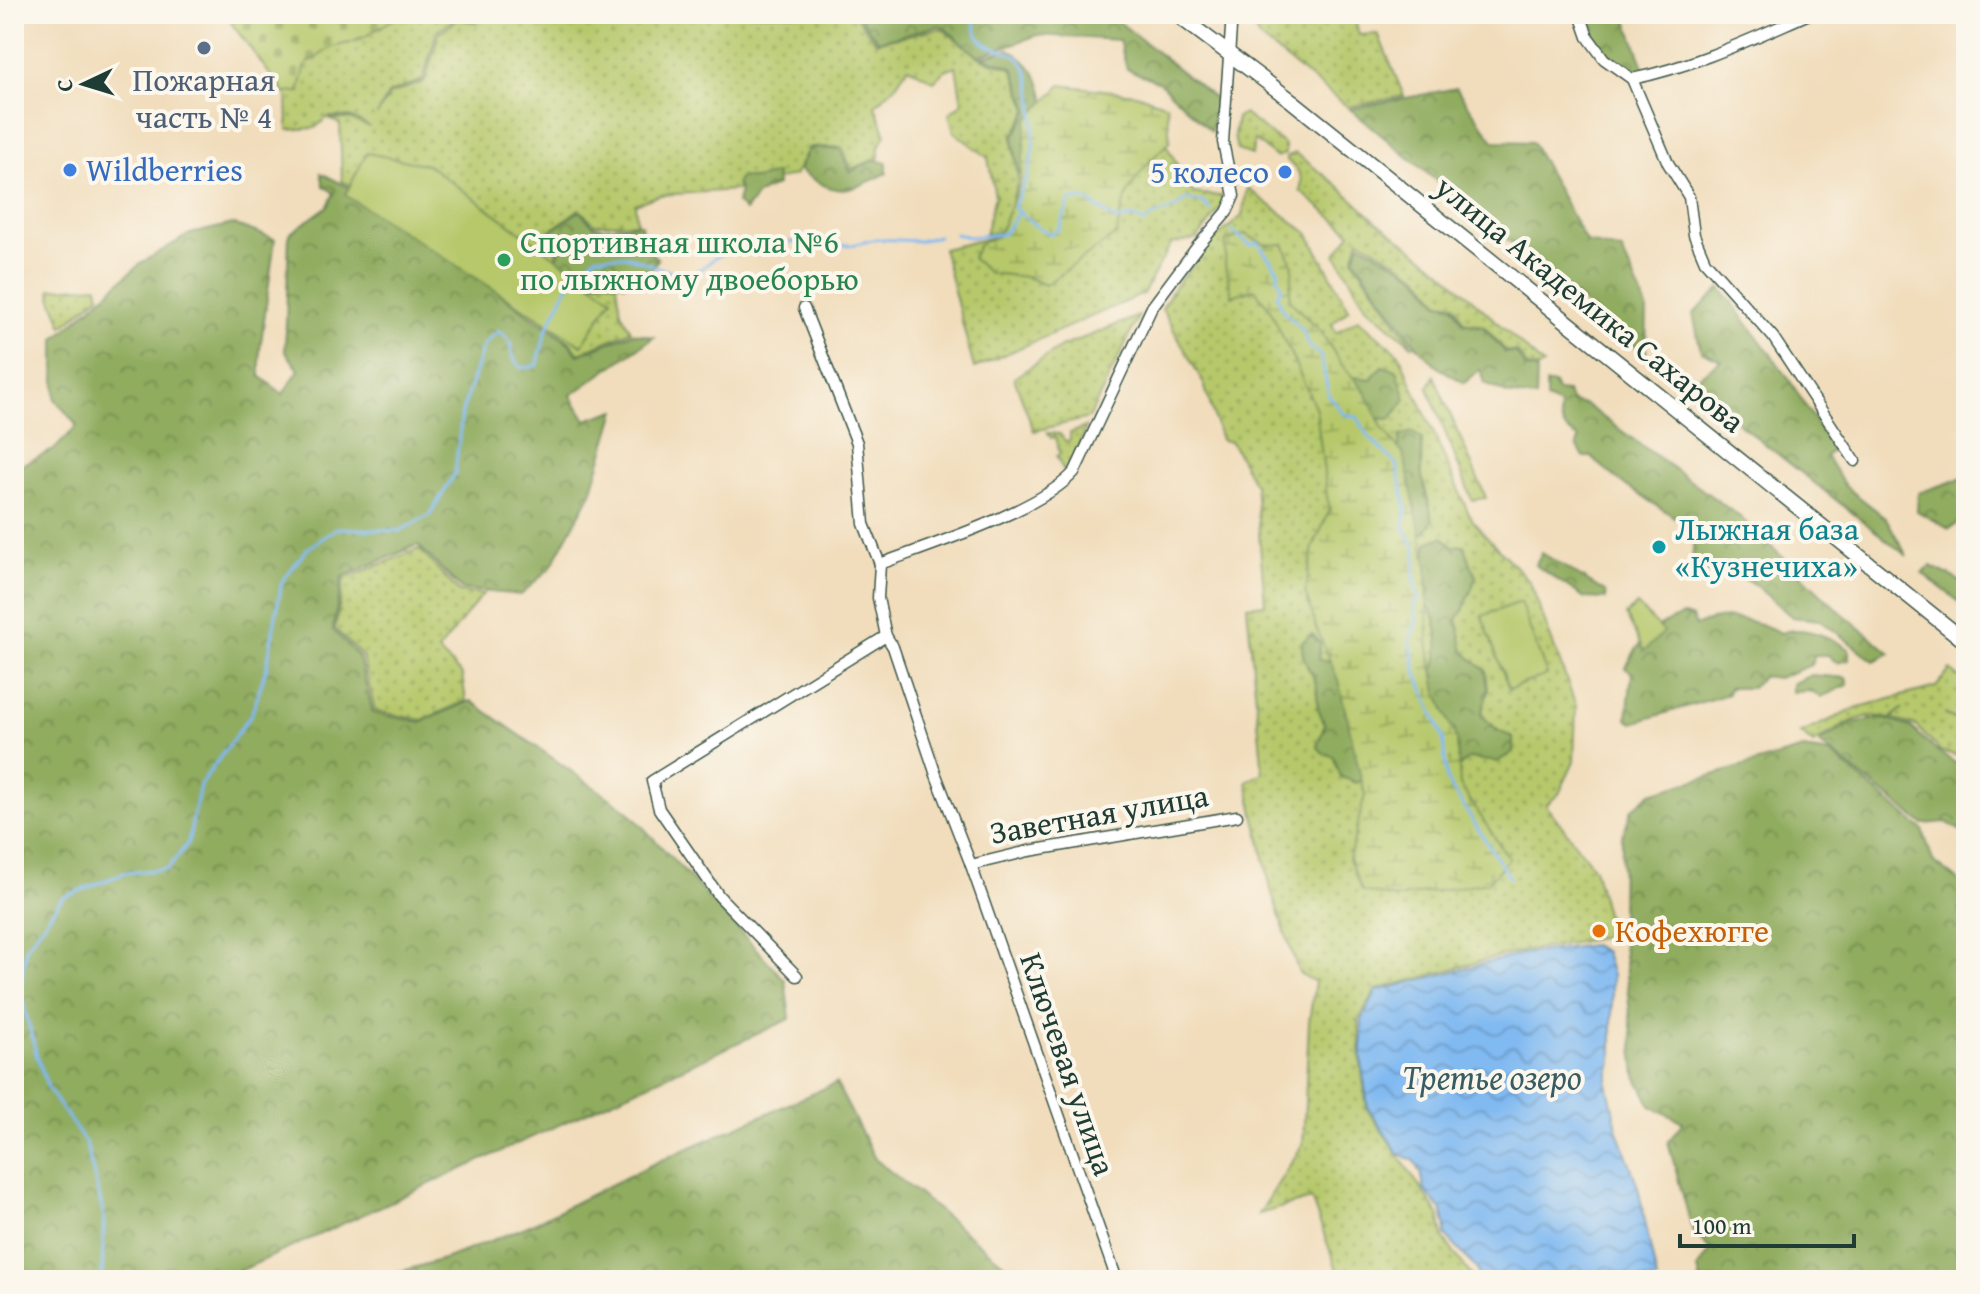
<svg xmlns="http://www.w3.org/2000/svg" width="1980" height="1294" font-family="'Gentium Book Plus',serif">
<defs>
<pattern id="grass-dots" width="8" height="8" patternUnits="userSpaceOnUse" patternTransform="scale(2)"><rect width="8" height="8" fill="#b6c86b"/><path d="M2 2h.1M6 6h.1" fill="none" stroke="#93a459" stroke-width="1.8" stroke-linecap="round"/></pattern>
<pattern id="forest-crowns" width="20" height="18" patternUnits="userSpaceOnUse" patternTransform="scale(2)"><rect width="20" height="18" fill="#90ac5f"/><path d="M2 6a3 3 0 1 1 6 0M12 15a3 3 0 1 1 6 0" fill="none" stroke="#758d4f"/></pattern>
<pattern id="wetland-marsh" width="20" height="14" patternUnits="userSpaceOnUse" patternTransform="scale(2)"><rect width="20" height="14" fill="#b6c86b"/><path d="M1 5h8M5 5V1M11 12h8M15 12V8" fill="none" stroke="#93a459"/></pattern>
<pattern id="cemetery-stones" width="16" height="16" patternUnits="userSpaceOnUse" patternTransform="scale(2)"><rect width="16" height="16" fill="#b6c86b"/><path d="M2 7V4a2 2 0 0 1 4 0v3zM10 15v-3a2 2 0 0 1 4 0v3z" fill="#93a459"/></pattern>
<pattern id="water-waves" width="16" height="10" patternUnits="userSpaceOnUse" patternTransform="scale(2)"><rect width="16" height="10" fill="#81baf1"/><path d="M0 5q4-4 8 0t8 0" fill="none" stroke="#6998c4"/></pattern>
</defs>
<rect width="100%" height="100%" fill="#fbf7ec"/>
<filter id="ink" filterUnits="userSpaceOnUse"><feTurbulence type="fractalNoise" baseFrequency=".0125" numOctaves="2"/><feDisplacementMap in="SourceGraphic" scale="16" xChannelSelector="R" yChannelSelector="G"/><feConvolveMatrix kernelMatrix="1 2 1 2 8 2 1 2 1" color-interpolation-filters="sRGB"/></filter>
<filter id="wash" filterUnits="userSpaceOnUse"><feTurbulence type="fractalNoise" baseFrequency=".006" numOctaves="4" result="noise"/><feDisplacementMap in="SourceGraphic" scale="32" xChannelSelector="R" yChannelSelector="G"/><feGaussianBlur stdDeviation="1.8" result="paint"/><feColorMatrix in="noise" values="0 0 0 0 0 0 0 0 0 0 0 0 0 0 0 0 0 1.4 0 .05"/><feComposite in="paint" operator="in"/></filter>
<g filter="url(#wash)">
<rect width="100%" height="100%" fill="#f1ddbc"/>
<g fill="url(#grass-dots)" stroke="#6a8250" stroke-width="2" fill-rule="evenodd">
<path d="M395 14H854L876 42 941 28 982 59 1012 68 1028 110 1012 137 1018 180 1003 231 985 234 995 196 988 158 954 132 949 114 962 103 956 66 945 70 934 81 908 67 896 85 875 105 886 135 879 146V158L851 169 842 147H809L795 175 737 190 660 195 635 204 637 223 595 224 579 209 542 237 557 252 552 266 584 286 606 280 617 284 621 312 631 331 579 353 570 342 512 298 360 190 342 181 340 124 329 119H349L370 127 350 117H328L315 128 288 130 287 96 249 43ZM459 16 478 23 459 19 439 33 425 81 390 94 377 115 389 93 423 80 437 31Z"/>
<polygon points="1260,14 1290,14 1318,26 1346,14 1354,14 1359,35 1378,34 1404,96 1348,107 1259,38 1250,21"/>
<polygon points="1244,114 1285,145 1285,154 1276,157 1254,140 1252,155 1237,150 1234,136 1237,117"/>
<polygon points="1163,139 1193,193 1229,197 1197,239 1171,244 1143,294 974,368 943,249 1010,233"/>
<path d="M1295 153 1335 183 1376 221 1440 269 1543 365 1538 368 1528 367 1517 352 1506 351 1484 326 1464 322 1455 304 1440 302 1418 275 1359 239 1353 259 1413 346 1366 306 1336 254 1351 233 1300 191C1305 176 1297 170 1287 160L1286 157Z"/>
<polygon points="1247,188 1308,233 1349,309 1332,324 1336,333 1358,319 1399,354 1472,521 1530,582 1576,706 1574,762 1559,794 1546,805 1594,868 1612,936 1504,955 1376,990 1359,1020 1361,1064 1367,1109 1439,1215 1443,1238 1475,1280 1341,1280 1311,1199 1259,1214 1303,1144 1309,1022 1315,982 1299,973 1272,894 1247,782 1263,773 1247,606 1265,604 1255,485 1231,442 1221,440 1204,384 1162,309 1174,287 1216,238 1242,216"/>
<polygon points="98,286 100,295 63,326 52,299 51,289"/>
<polygon points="1139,316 1089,418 1034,431 1014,378 1061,347"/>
<polygon points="1434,376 1486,498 1472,500 1428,388"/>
<polygon points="1086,427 1073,462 1065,474 1057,456 1060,454 1055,437 1051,438 1048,433 1060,434 1065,441 1070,440 1070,433"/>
<polygon points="419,549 459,592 483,594 438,651 462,675 466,701 422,720 375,711 362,656 335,629 344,579"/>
<path d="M1950 670 1966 682V724L1944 714 1966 725V758L1940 751 1916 726 1892 719 1903 708 1890 719C1864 708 1834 731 1813 744L1801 733 1859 707 1936 687Z"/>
</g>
<g fill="url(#forest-crowns)" stroke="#58744a" stroke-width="2">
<polygon points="857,14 1109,14 1217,100 1211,131 1159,82 1127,69 1119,40 1038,35 978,56 941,25 878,41"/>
<path d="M1583 14H1625L1646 73 1631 74C1608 56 1593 42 1583 14Z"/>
<path d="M1009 49C1065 83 1042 134 1031 186L1019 174 1013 138 1029 110 1013 67 982 57Z"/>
<polygon points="1456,88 1494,141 1532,142 1586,242 1622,251 1647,308 1646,355 1350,109"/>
<path d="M809 148 840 149 850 172 875 160 887 163V173C845 193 839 198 799 170Z"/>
<polygon points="321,173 358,192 570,344 578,355 633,333 654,337 571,395 586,420 616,410 591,493 551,567 521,595 461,589 418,545 342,577 333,630 359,657 373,713 421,722 471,701 628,811 785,980 790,1019 233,1274 209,1280 14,1280 14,468 54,450 77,426 55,399 55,339 141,263 190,234 233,224 275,239 260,350 260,376 283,394 299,370 285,351 289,234 328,206 334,193 324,186"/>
<polygon points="776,174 777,185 758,194 745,211 737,203 740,190 736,184 740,177 755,179"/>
<polygon points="579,211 594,226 604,228 641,224 643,246 658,259 651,271 635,272 625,284 605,278 581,284 554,263 560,251 543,237"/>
<polygon points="1360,243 1417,276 1439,303 1454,306 1463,323 1483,327 1505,352 1516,353 1526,368 1537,370 1536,398 1507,394 1484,383 1480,369 1465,383 1439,368 1415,344 1354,258"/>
<polygon points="1721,288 1787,376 1833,450 1826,456 1845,486 1886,518 1907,556 1689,384 1721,360 1701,351 1693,314"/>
<polygon points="1382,366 1397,370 1406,399 1391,419 1363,417 1344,382 1353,377 1371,379"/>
<path d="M1546 384H1554L1557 391 1567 392 1572 402 1586 405 1740 517 1835 607 1890 653 1874 661 1820 620 1792 617 1754 584 1715 565 1691 586 1694 530 1619 481 1591 457H1584L1577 446 1579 438C1564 431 1558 421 1560 405L1546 399Z"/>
<polygon points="1412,432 1422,439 1421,472 1433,521 1423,534 1411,532 1396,473 1400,436"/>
<polygon points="1966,477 1966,525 1961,522 1949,529 1917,511 1918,493"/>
<path d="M1443 537 1452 546 1464 545 1476 577 1464 609 1457 619 1464 652 1486 671 1488 691 1481 715 1500 732 1513 737V752L1497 762 1469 758 1457 768 1427 683C1443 659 1442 625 1426 601L1430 589 1424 574 1427 543Z"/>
<polygon points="1542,553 1605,592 1606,599 1585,598 1535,565"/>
<polygon points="1931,566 1966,584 1966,607 1922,573"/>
<path d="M1683 615 1692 617 1696 626C1722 611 1756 620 1781 633 1804 624 1830 637 1849 649V660L1837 663 1828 655H1815L1811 665 1778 678 1762 676 1752 688H1729L1728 694 1633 723 1627 719 1632 673 1626 668C1637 642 1657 624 1683 615Z"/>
<path d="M1313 634 1320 643 1319 659 1335 664 1370 776 1357 783 1341 777 1333 756 1323 753 1317 746 1325 724C1311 702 1322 696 1314 679 1307 663 1302 662 1302 642Z"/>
<polygon points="1811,675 1846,678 1848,685 1821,697 1809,691 1792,692 1792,684"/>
<polygon points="1882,718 1911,727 1933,748 1966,770 1966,834 1946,822 1923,824 1819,743 1848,724"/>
<polygon points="1803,749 1830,753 1923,830 1933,861 1963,884 1960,913 1966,917 1966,1280 1700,1280 1698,1268 1711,1250 1693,1232 1668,1142 1683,1122 1651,1106 1636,1076 1621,923 1622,837 1632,809 1651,793"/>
<polygon points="836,1083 875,1159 1024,1280 382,1280 393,1274 450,1257 528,1226 657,1162"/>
</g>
<g fill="url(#wetland-marsh)" stroke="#6a8250" stroke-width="2">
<path d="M1061 85 1136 94 1167 105 1170 141C1140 170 1122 191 1117 234L1045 285 1027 277 989 273 972 258 979 244 998 236 1020 183 1027 120Z"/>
<polygon points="1245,234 1266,245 1284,244 1293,266 1289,300 1321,332 1342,365 1365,391 1383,429 1404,455 1427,564 1428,643 1437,692 1457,740 1460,785 1509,859 1488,882 1396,898 1362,891 1349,859 1365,795 1338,680 1316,627 1305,591 1313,547 1329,512 1316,409 1270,309 1254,289 1232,296 1225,265 1226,241"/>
</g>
<polygon fill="url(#cemetery-stones)" stroke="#6a8250" stroke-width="2" points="229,14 402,14 359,40 330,48 306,65 299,92 284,93 232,24"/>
<g fill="#b6c86b" stroke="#6a8250" stroke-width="2">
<polygon points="367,153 428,165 612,298 582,345 345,195"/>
<polygon points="1520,602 1547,675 1509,689 1482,616"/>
<polygon points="1637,605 1664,632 1644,651 1626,615"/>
</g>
<polygon fill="url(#water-waves)" stroke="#507c92" stroke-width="2" points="1592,945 1605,952 1612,976 1612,1061 1607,1083 1618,1131 1638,1187 1657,1280 1479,1280 1477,1269 1445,1235 1446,1228 1442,1211 1424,1189 1422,1175 1415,1161 1399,1154 1368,1108 1362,1063 1362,1020 1377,991 1522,954"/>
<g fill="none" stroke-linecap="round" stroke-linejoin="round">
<g stroke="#81baf1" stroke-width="3">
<path d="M974 14C974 63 1012 38 1025 67 1037 91 1036 148 1028 173 1024 185 1018 196 1014 208L1037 227 1051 234 1059 229 1070 200 1085 199 1116 220 1133 217 1144 222C1158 210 1175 213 1186 199L1204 203 1211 211"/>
<polyline points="1232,231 1250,245 1258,243 1279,272 1277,278 1282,287 1277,295 1283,311 1303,330 1307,343 1321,357 1329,396 1344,414 1357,417 1369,437 1397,465 1406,508 1404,527 1416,550 1414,583 1419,597 1414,607 1417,621 1410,641 1417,674 1443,738 1447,781 1510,878"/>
<polyline points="955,234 970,237 1003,234 1019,212"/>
<polyline points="758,242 779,242"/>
<polyline points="790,242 818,243"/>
<polyline points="833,245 853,245 876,239 920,241 938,236"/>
<polyline points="102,1280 104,1216 86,1144 48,1088 37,1056 20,991 26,948 62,898 124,873 168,869 188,843 200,785 252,713 267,666 282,581 307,549 337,528 399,531 430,515 455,473 462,412 484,344 499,331 511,342 513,358 521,368 537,366 546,331 567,288 596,256 628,256 678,275 697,272 715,258 746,244"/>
</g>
</g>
</g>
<g filter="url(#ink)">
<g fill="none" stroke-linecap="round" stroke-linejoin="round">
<defs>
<g id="minor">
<polyline points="1580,14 1588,37 1604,59 1632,79 1668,163 1689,197 1694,235 1705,261 1773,337 1855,461"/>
<path d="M1632 79C1695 66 1751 39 1809 14"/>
<polyline points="804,308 857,443 864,524 880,564 878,598 886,636"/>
<path d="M880 564C928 546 1044 509 1075 471L1152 307 1197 247 1227 212 1234 196 1223 142 1232 14"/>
<polyline points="971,865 1029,851 1237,816"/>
<polyline points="797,976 719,896 659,809 652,781 886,636 893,647 936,775 971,865 1117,1280"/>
</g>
<polyline id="secondary" points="1176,14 1292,101 1966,642"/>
</defs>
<use href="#minor" stroke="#3e5548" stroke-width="13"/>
<use href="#secondary" stroke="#3e5548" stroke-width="17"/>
<use href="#minor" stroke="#fff" stroke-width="10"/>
<use href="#secondary" stroke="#fff" stroke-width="14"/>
</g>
</g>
<circle fill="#5c6f8a" stroke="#fbf7ec" stroke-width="3" cx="204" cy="48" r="8"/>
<g fill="#3f7fe0" stroke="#fbf7ec" stroke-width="3">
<circle cx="70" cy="170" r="8"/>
<circle cx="1285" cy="172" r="8"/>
</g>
<circle fill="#2e9e5b" stroke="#fbf7ec" stroke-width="3" cx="504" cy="260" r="8"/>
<circle fill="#0f9aa8" stroke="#fbf7ec" stroke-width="3" cx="1659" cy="547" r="8"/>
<circle fill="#e8710a" stroke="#fbf7ec" stroke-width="3" cx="1599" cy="931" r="8"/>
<g text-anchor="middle" stroke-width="8" stroke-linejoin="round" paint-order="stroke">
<g font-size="32" fill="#4e5e75" stroke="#fbf7ec">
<text x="204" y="91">Пожарная<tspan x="204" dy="37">часть № 4</tspan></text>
</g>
<g font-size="32" fill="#366cbe" stroke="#fbf7ec" text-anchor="start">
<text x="86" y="181">Wildberries</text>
<text x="1269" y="183" text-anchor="end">5 колесо</text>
</g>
<g font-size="32" fill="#27864d" stroke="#fbf7ec" text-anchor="start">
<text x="520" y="253">Спортивная школа №6<tspan x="520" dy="37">по лыжному двоеборью</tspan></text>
</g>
<g font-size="32" fill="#1f3d34" stroke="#fbf7ec">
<text transform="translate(1590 304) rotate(39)" y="11">улица Академика Сахарова</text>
<text transform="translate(1099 814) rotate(-10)" y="11">Заветная улица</text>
<text transform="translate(1068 1064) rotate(71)" y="11">Ключевая улица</text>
</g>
<g font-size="32" fill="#0d838f" stroke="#fbf7ec" text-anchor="start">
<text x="1675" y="540">Лыжная база<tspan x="1675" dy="37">«Кузнечиха»</tspan></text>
</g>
<g font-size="32" fill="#c56008" stroke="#fbf7ec" text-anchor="start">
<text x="1615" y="942">Кофехюгге</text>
</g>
<g font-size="34" font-style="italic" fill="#385c63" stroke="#fbf7ec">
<text x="1492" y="1089">Третье озеро</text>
</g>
</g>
<rect width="1980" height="1294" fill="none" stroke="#fbf7ec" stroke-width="48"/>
<g transform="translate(84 84) rotate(266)" stroke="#fbf7ec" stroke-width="6" paint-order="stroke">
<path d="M0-6L14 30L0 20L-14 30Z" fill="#1f3d34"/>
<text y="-12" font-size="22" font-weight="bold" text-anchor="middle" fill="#1f3d34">С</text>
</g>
<path d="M1680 1234v12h174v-12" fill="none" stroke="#1f3d34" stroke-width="4"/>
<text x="1692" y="1234" font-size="24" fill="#1f3d34" stroke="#fbf7ec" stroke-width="6" paint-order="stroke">100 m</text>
</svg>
